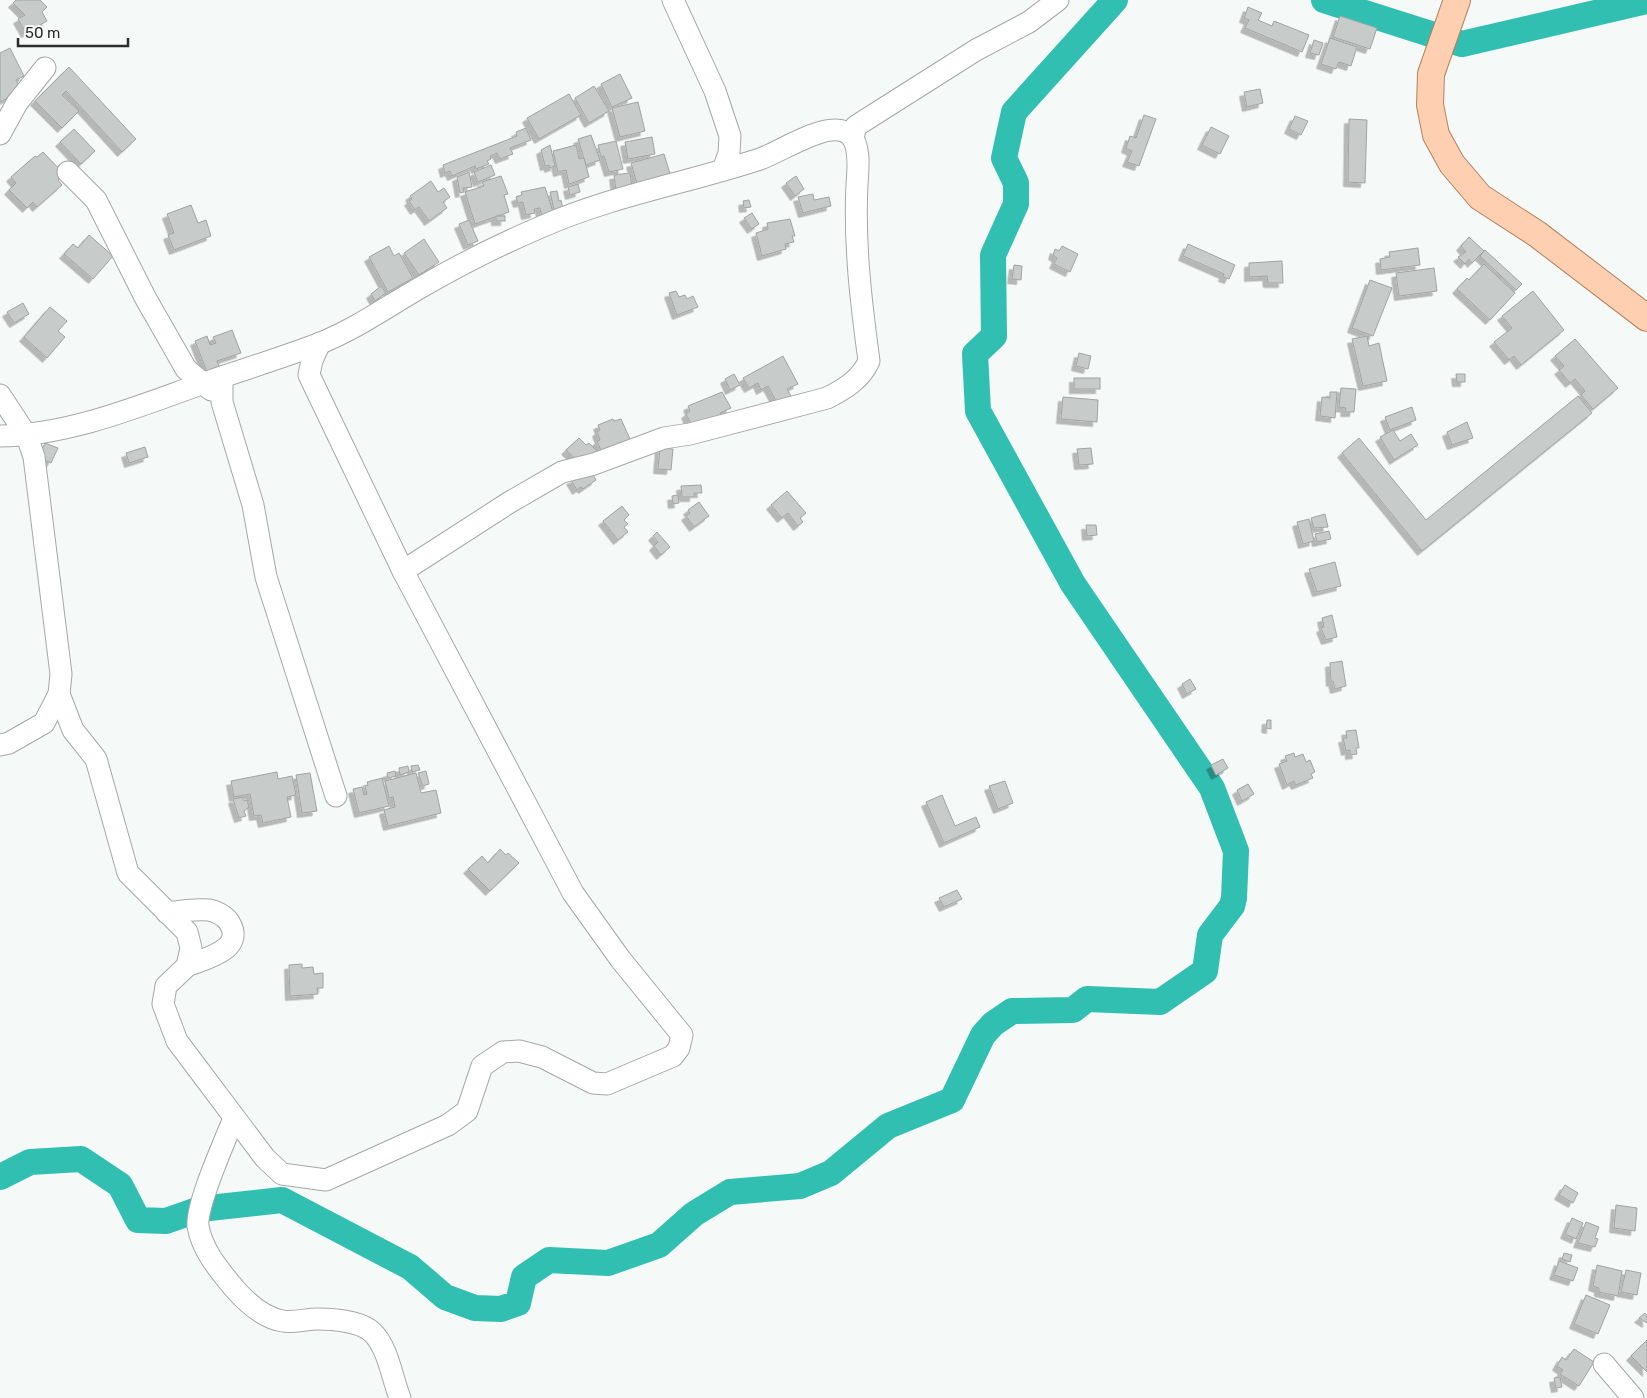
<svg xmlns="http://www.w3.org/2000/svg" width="1647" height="1398" font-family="Rubik,sans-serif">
<defs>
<filter id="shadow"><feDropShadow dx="-4.5" dy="4.5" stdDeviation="0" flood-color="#0004"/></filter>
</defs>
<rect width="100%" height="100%" fill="#f5f9f8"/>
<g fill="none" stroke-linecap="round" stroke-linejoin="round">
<g stroke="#31bfb1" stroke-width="26">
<polyline points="1324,0 1462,44 1647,1"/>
<polyline points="0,1177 30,1162 81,1159 120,1185 138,1220 166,1221 200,1209 282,1200 410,1267 445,1297 475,1308 501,1309 518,1303 524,1277 549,1260 608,1263 659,1245 694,1214 730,1192 800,1186 831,1173 888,1126 952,1100 983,1035 993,1024 1012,1011 1073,1010 1087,999 1160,1002 1205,971 1210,935 1232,906 1234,898 1236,851 1212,788 1073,584 978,411 975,354 994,336 993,255 1016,204 1016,183 1004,158 1014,112 1115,0"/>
</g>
</g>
<g fill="#c7cbca" stroke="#a0a4a3" filter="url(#shadow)">
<polygon points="16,0 40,0 47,7 42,12 47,21 26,33 18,19 25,15 13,3"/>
<polygon points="1248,7 1262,13 1258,20 1272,26 1274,21 1309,35 1302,52 1245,28 1249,20 1244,18"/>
<polygon points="1340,16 1377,28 1370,49 1333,37"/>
<polygon points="1330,38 1357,47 1351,66 1339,62 1336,69 1321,64"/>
<polygon points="1314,40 1323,43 1319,55 1310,53"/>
<polygon points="10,48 24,76 16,80 22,91 0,102 0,53"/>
<polygon points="69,67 136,139 122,152 66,91 62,95 79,111 62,128 35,101"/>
<polygon points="620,74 632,98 612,107 601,84"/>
<polygon points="594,86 609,111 589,123 575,98"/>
<polygon points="1260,89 1263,103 1247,107 1244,92"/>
<polygon points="569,94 581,115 539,139 527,118"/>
<polygon points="638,102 645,131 620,137 612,108"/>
<polygon points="1144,115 1156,119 1139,166 1127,162 1132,151 1126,148 1130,136 1136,138"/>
<polygon points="1295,116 1308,121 1301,135 1289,129"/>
<polygon points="1349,119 1367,120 1365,183 1348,182"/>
<polygon points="1211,127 1229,136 1220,154 1202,145"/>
<polygon points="526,128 531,140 510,148 513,154 500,159 497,153 490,156 491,159 487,161 489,164 476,169 475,166 452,176 450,171 445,173 443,165 517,136 516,132"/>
<polygon points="74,129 95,151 81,164 60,142"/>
<polygon points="591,135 600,160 586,165 578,139"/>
<polygon points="652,137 655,154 628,159 625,142"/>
<polygon points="616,141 623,169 609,172 604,156 601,157 598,145"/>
<polygon points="550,145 555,166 549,168 549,165 545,166 541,150"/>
<polygon points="576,145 579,159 584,158 589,177 569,184 566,170 558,172 553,151"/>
<polygon points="43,152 64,174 58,180 62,185 37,207 33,202 27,208 9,190 16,183 11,177 35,156 37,157"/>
<polygon points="664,154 671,177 638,187 631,163"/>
<polygon points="491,165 495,175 478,182 474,172"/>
<polygon points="469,172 472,187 463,188 464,192 460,193 457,177"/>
<polygon points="630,173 632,188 616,190 614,175"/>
<polygon points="501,176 508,194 504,195 509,212 475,224 465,192 484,186 482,182"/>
<polygon points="796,176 804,189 795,196 786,183"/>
<polygon points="431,181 438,192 444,188 450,197 443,202 447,208 429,221 419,207 415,210 409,201 412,199 410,196"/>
<polygon points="578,184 580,192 570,195 568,187"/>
<polygon points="545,187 554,215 542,217 540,208 534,209 535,213 526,215 523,202 518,203 516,197 522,195 521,192"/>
<polygon points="557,191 559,201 561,200 563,209 554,210 550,192"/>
<polygon points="813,194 814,200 829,197 831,206 803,213 798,197"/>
<polygon points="749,200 751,207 744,208 743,201"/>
<polygon points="191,205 198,223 206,220 211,236 174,250 168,235 174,233 167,214"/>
<polygon points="752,213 759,224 752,229 744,218"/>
<rect x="496" y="216" width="9" height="5"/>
<polygon points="790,219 795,236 792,236 794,242 785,244 786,249 762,256 756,233 768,229 767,223"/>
<polygon points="469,220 478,241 468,245 459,224"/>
<polygon points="89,235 113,256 93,279 64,254 73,244 78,248"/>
<polygon points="1469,237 1484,251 1472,263 1469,259 1465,264 1458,257 1466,252 1461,246"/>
<polygon points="424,239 439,262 419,275 404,253"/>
<polygon points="1188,244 1235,265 1229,279 1223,277 1224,274 1183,256"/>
<polygon points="389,246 394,256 399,253 413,278 388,292 369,257"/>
<polygon points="1062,246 1078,254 1070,272 1054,264 1057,258 1053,255 1055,249 1059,251"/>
<polygon points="1418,248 1420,265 1381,270 1380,259 1390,257 1389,252"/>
<polygon points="1485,250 1522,284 1516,290 1480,256"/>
<polygon points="1282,261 1283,283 1268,283 1267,276 1249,277 1249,263"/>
<polygon points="1484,264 1515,293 1490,320 1457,289 1467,278 1469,280"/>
<polygon points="1014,265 1022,266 1021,280 1012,279"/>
<polygon points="1434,268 1437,291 1399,296 1396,273"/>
<polygon points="1370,280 1392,288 1373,336 1352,328"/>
<polygon points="381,286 386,293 375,301 371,294"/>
<polygon points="676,291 679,297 685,295 687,299 693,296 698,307 677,315 669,293"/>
<polygon points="1533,291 1564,330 1521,365 1514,356 1509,360 1494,342 1512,328 1502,316"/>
<polygon points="23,303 29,314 14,323 7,312"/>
<polygon points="50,307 67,321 58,331 65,337 47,358 24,337"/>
<polygon points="232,330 241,353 217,361 220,368 207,372 195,341 207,336 210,345 216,343 213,337"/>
<polygon points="1367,336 1369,346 1379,343 1387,381 1363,386 1352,339"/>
<polygon points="1575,339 1618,388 1593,409 1581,395 1585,391 1575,379 1570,383 1559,370 1564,366 1555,356"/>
<polygon points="1079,353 1091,356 1088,369 1076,366"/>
<polygon points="783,356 798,384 787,389 791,396 777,403 768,386 761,390 758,383 749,388 743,378"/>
<polygon points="734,374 740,385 730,390 725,379"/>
<polygon points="1456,374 1465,374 1465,382 1457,382"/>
<rect x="1074" y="378" width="26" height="11"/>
<polygon points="1341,388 1356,389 1354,412 1345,412 1346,408 1339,407"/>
<polygon points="722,392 731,408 720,413 723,418 693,428 686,414 690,411 688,406"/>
<polygon points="1330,392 1337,392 1335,418 1320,416 1322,397 1330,398"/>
<polygon points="1578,396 1592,413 1422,551 1342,453 1359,438 1426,520"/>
<polygon points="1063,397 1098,400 1097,422 1061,419"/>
<polygon points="1412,407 1416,420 1390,430 1385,417"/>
<polygon points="613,419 614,421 621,419 631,441 604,458 597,441 600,440 597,432 600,430 598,425"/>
<polygon points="1467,422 1473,438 1452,445 1447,432"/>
<polygon points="1393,430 1400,441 1411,434 1418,445 1394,460 1380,437"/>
<polygon points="579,438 586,445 589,443 598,452 582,465 566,450"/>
<polygon points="45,443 58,448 51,463 38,457"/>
<polygon points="145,447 148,457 129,463 126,453"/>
<polygon points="660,448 673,449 671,470 658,469"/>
<polygon points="1091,448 1093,464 1079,465 1077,449"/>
<polygon points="592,473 596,480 583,489 581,487 577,490 571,480"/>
<polygon points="701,485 702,493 694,493 694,497 682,497 681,486"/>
<polygon points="787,491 806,513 800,518 803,522 798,526 788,513 782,518 771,505"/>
<polygon points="678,495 679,503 673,504 672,496"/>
<polygon points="699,502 709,516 694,527 686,516 690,513 688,510"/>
<polygon points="622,506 629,515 624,520 628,524 624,527 628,532 618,540 603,521"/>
<polygon points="1325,514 1328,527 1314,528 1311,518"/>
<polygon points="1309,519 1314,541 1303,544 1297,522"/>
<polygon points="1086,525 1096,525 1097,535 1087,536"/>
<polygon points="1329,531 1331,539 1317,542 1315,534"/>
<polygon points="657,532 670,547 661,555 654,546 658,542 653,536"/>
<polygon points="1335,562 1341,586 1317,592 1309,569"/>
<polygon points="1332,615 1337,637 1326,640 1321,628 1324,627 1322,618"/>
<polygon points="1342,661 1346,686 1335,689 1333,681 1331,682 1330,663"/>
<polygon points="1190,679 1196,689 1187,694 1182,684"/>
<polygon points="1267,720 1271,720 1271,729 1266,728"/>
<polygon points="1356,730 1359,748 1356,748 1357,754 1350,755 1350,750 1346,751 1343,738 1347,738 1346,731"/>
<polygon points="1294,753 1295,757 1303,754 1306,762 1310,760 1315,772 1311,774 1313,778 1296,785 1294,781 1287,785 1279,764 1287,761 1285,756"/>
<polygon points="1223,759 1228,768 1216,775 1211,765"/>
<polygon points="418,765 420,770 412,772 411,766"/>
<polygon points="408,766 409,772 400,775 399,768"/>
<polygon points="395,771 396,776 388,778 387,773"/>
<polygon points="426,771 429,784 423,786 418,773"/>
<polygon points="277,772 278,779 292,776 296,795 287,797 291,817 263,823 261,815 254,816 250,794 234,797 231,781"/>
<polygon points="310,773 317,811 302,813 296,775"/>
<polygon points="416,773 421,793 436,790 441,813 388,826 384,810 395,807 393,797 389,798 385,781"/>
<polygon points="382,778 389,806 359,813 353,789 362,787 364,795 367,794 365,786 368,785 367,782"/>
<polygon points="1005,781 1013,803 998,809 989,786"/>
<polygon points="1248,784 1254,794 1242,801 1237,790"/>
<polygon points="942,795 955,826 976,817 980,827 944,843 926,802"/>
<polygon points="242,797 244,801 247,800 249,807 244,811 246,816 239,818 233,799"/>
<polygon points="500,849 506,855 508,853 519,863 490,891 468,869 482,856 488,863"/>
<polygon points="957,890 962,899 944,907 939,898"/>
<polygon points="302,964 302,968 313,967 314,974 323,973 323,988 317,988 318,994 290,996 289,965"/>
<polygon points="1565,1185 1578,1193 1573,1203 1559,1195"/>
<polygon points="1616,1205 1637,1208 1635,1231 1614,1228"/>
<polygon points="1572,1218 1583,1223 1576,1239 1565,1234"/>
<polygon points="1586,1222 1599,1227 1595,1238 1598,1239 1595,1247 1578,1243"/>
<polygon points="1564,1253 1572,1255 1570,1262 1562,1259"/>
<polygon points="1559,1261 1578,1268 1573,1281 1554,1275"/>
<polygon points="1597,1265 1622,1271 1618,1296 1599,1292 1599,1288 1593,1286"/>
<polygon points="1626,1270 1641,1273 1637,1295 1621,1292"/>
<polygon points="1586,1295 1610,1305 1598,1334 1574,1324"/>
<polygon points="1645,1313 1647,1315 1647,1323 1639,1318"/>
<polygon points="1647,1340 1647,1372 1631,1356"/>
<polygon points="1574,1349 1594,1362 1579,1386 1560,1374 1563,1370 1557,1366 1562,1357 1566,1360"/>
<polygon points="1560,1377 1562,1387 1556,1388 1554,1378"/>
</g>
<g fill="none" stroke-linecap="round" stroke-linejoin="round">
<defs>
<g id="minor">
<polyline points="673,0 715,91 730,136 729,153 723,170"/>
<polyline points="0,134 17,103 45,68"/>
<polyline points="853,137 856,126 976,50 1029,22 1058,0"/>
<polyline points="68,172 96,200 146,299 186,369 211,390"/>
<polyline points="222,377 222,402 253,505 266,577 336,796"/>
<polyline points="0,395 27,436 34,457 61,674 59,694 73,730 96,759 128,873 187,932 191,948 187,966 166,986 163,1004 177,1041 265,1158 282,1174 326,1180 448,1125 467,1111 482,1066 503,1052 519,1051 542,1057 593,1083 607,1084 673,1056 679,1048 682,1035 621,960 573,893 403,571 309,375 312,360 320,343"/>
<path d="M0 436C70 435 139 406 204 383 242 370 281 358 318 344 356 329 388 306 423 286 461 264 501 244 541 227 611 196 687 183 760 159 781 152 831 117 850 135 861 145 858 170 857 184 854 244 861 302 869 361 861 379 845 389 827 398L690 434 664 438 594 464 562 472 510 502 403 571"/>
<polyline points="0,745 9,743 44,723 59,694"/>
<path d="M167 913C180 911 196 909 209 910 216 911 225 916 229 922 246 949 207 958 187 966"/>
<path d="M234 1118C225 1141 196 1204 198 1226 202 1250 219 1270 234 1288 247 1303 263 1318 283 1321 294 1323 306 1319 317 1319 333 1319 360 1321 372 1332 388 1347 392 1378 400 1398"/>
<polyline points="1604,1364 1633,1398"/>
</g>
<polyline id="major" points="1457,0 1431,74 1430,105 1436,135 1452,164 1480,197 1537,234 1647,318"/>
</defs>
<use href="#minor" stroke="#a5a8a8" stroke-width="23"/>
<use href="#major" stroke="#b4815f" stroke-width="28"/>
<use href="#minor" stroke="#fff" stroke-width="21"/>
<use href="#major" stroke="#fecfb0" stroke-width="26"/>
</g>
<path d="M18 38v8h110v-8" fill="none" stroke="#2b2c2c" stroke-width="2.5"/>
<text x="25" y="38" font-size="15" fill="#2b2c2c" stroke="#f5f9f8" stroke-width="4" paint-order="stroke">50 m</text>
</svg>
